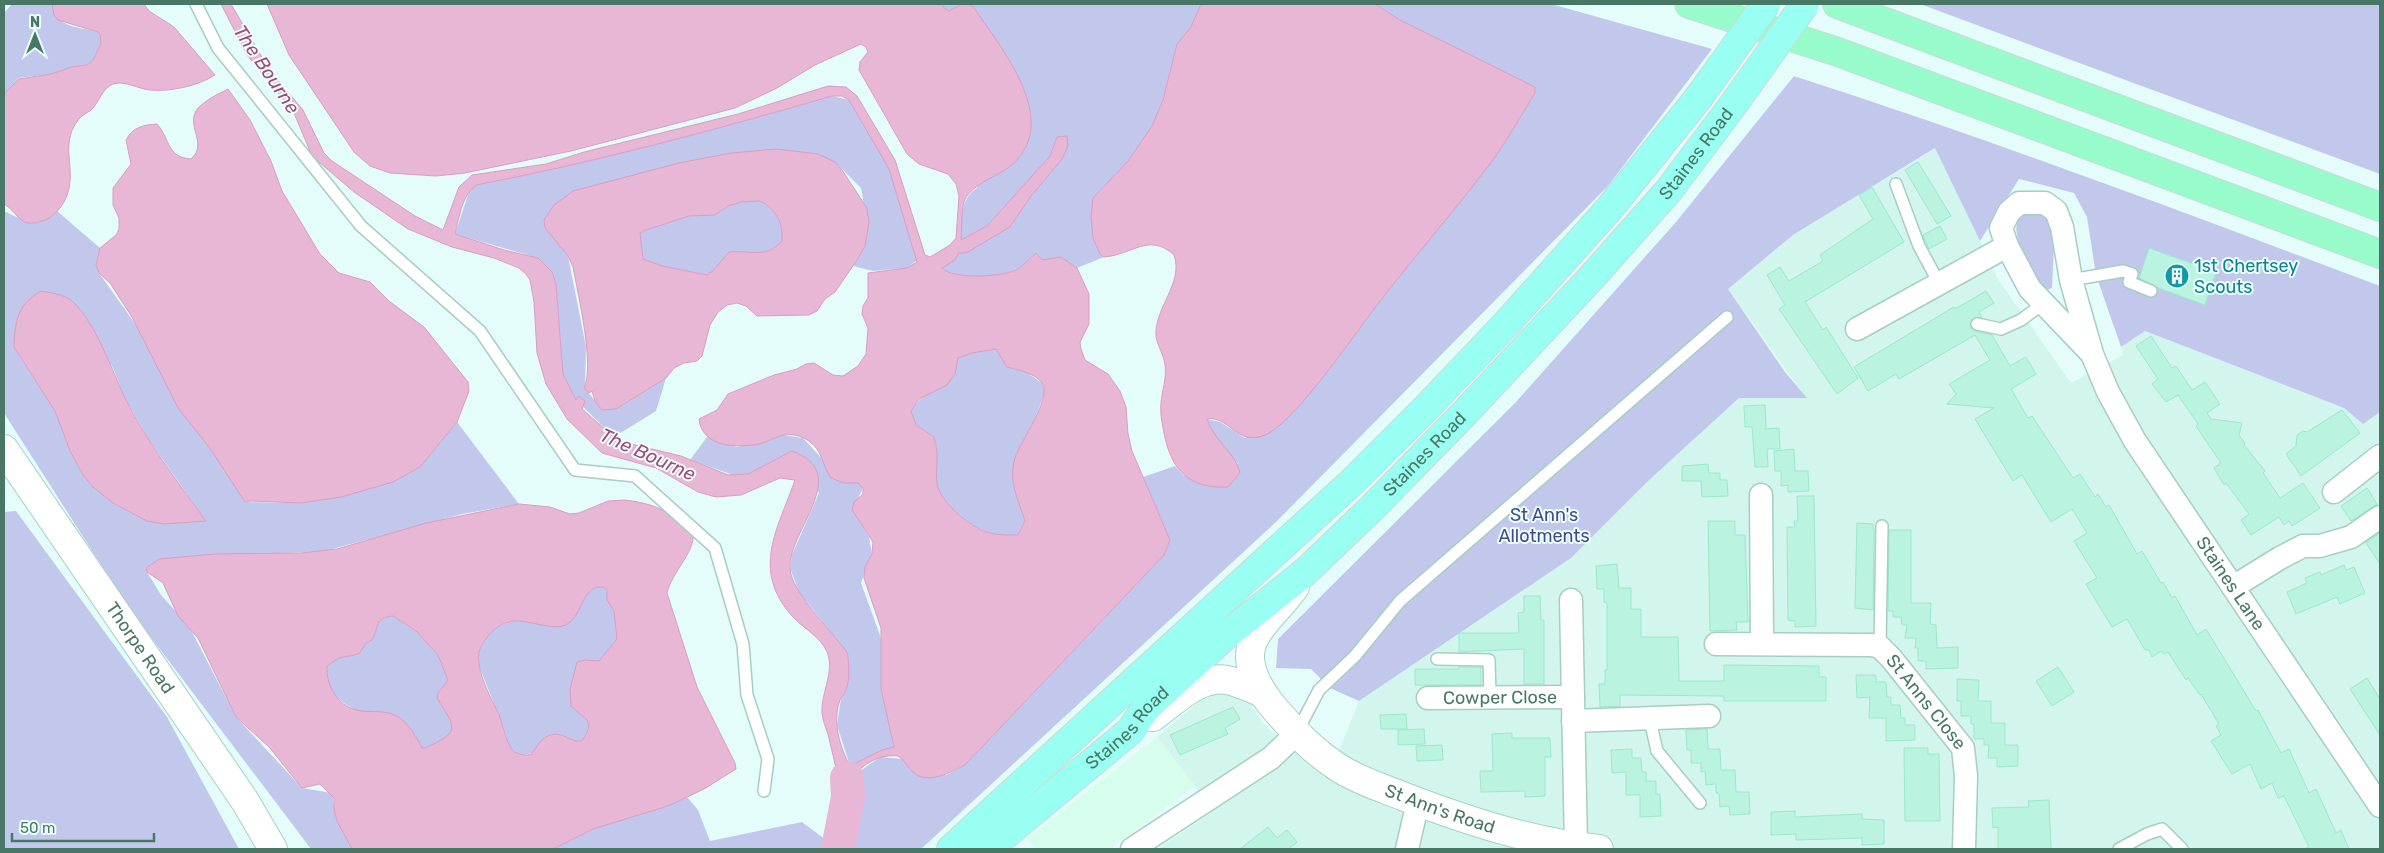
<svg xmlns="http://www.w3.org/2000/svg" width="2384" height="853" font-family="Rubik,sans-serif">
<rect width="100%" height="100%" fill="#e4fdfa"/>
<polygon fill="#d2f6ee" points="1936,148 1998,279 2071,383 2123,355 2121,347 2145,331 2344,408 2363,424 2380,412 2380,849 1157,849 1211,813 1195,786 1157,737 1208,694 1229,690 1245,697 1266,727 1325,772 1342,743 1359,701 1571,558 1647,482 1739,398 1806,398 1728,289 1793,235"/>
<polygon fill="#d7feed" points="1157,737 1195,786 1109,849 1036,849 1027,839"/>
<g fill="#c2c8ec" fill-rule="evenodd">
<path d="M12 4H52C57 29 77 26 98 32L100 34 101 44 93 60 87 65 72 67 51 74 19 78 4 94V13Z"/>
<path d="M942 4H1201L1191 27 1177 44 1163 100 1152 126 1128 161 1093 198 1100 254 1104 257 1077 268 1061 257 1042 260 1036 253C1030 258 1024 265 1018 269 1004 277 952 280 941 268L955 260 959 253 1010 227 1031 196 1062 159 1057 137 1050 156 987 226 961 241C962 222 959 199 977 188L962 4 949 11 944 8Z"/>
<polygon points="1375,4 1551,4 1712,49 1608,186 1275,523 921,849 848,849 850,824 858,812 861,797 856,774 880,757 903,759 915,774 946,775 965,765 1164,555 1170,540 1143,477 1175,466 1184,476 1238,464 1213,434 1207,419 1220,422 1245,438 1284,421 1313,388 1381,299 1495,156 1535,93 1400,20"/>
<polygon points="1920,4 2380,4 2380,174"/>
<path d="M1794 76C1992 140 2186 213 2380 286V412L2363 424 2344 408 2145 331 2121 347 2096 275 2087 217 2074 193 2019 179 1980 241 1935 148 1793 235 1728 289 1785 372 1807 398H1739L1647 482 1571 558 1359 701 1330 688 1311 669 1276 668 1278 639 1515 403 1676 222Z"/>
<path d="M832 96 849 100 889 169 917 260 907 268 873 271 853 266 865 246 868 227 861 188 835 162 731 153 573 191 568 256 586 347 585 388 602 410 616 409 666 378 656 411 614 437 576 400 563 374 556 284 552 272 538 258 455 234 470 189 476 185C596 162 715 130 832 96Z"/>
<path d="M760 201C777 209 783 224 782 241 766 258 752 251 730 252L714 270 707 275 662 266 643 259 640 233 646 230 689 216 715 215 728 206 741 202Z"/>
<path d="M2036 209 2055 224 2052 288 2044 291C2035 275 2008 236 2019 218 2023 212 2030 211 2036 209Z"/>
<path d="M4 211 31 224 57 211 100 248 99 273 138 328 245 502 301 503 420 467 457 422 519 504 462 514 325 551 160 559 147 572 161 595 189 626 236 717 302 788 332 793 337 821 353 849H311L128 607 4 413ZM52 293 63 296 73 302 113 368 124 396 149 440 206 521 113 503 93 487 83 475 70 451 55 411 18 354Z"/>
<path d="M996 349 1007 367 1026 372 1042 383 1045 393 1036 416 1015 457 1021 509 1025 521 1018 535C1009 535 998 536 990 533 969 525 942 508 937 484 934 468 940 456 934 437L916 425 911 411C930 381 950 398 958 358L972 353Z"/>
<polygon points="783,435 803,438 844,483 858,483 863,488 852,510 869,537 872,554 861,583 882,641 881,689 894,747 850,766 837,725 848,654 799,592 790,568 792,555 819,493 792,451 748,474 736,476 690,460 707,437 737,447"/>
<polygon points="16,511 167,717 239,849 4,849 4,512"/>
<path d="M596 587H604L607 590V600L614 611 617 639 599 662 585 660 571 706 587 720 589 726C583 748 575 742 558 734L544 738C535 752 531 758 514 752L509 746 503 726 479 666V651L489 634 495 628 512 621 533 622 553 627 574 617 587 591Z"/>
<path d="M393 616 416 631 438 655 448 680 438 693V698C457 730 460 732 425 749H421L415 734C393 725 342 711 330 689 326 682 327 674 327 666L339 658 359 654 366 643 372 640C380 626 373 618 393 616Z"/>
<polygon points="687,797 698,810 710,841 802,822 830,843 825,849 553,849 593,829"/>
</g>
<g fill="#e8b7d5" stroke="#db9dc1" fill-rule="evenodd">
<path d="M52 4H144L149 11 174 27 215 75C198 86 170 92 150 90 138 89 125 80 113 84 102 88 99 103 91 110 87 113 82 115 79 119 55 148 84 176 60 208 56 213 48 220 42 221 36 223 29 225 23 221 16 217 12 208 4 204V94L19 79 51 74 72 67 87 65 93 60 101 44 100 34 98 32 58 20 54 15Z"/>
<path d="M221 4H231L270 71 303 110 324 153 332 161 415 216 443 230 459 187 472 175 546 164 584 152 738 114 828 86 846 87 857 96 895 160 925 255 930 257 950 245 956 238 959 196 956 184 948 174 919 164 907 154 859 70 860 62 868 52 866 47 861 44 815 65 777 88 735 108 571 151 465 173 436 176 390 173 370 166 354 152 289 55 267 4H942L944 8 949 11 962 4 972 5C1000 47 1066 123 1008 168 995 177 969 186 964 202 961 214 962 229 961 240L987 226 1050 156 1057 137 1067 136 1068 146 1062 159 1031 196 1010 227 966 253H959L955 260 942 268C952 280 1005 277 1018 269 1024 265 1030 258 1036 253L1042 260 1061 257 1077 268 1089 294V324L1080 342 1081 349 1085 360 1108 374 1120 391 1126 407 1128 434 1132 451 1170 540 1164 555 965 765C951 772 928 785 914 773 908 768 905 760 898 756 882 754 865 762 856 774 855 791 869 809 850 824L836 823C840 815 838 810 839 801 840 778 833 757 828 734 826 728 822 719 822 712 821 693 835 671 827 652 821 637 804 629 793 617 750 570 778 529 795 480L780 478 741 495 716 497 698 492 656 468 602 453 567 419 546 384 537 353 534 302 530 280 526 274 519 268 494 258 452 247 408 229 354 192 312 156 294 113 247 55ZM832 96H842L849 100 889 169 917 262 907 268 868 273V298L863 306 862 314 868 328 866 354 858 366 843 376 833 375 814 363 806 364 797 369 774 375 728 394 717 410 699 419C702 448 738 448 759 444 768 442 776 436 785 435 791 434 798 435 804 438 824 449 820 462 831 478L844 483H858L863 488V494L854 502 852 510 873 542 872 554 865 567 864 578 881 628V689L894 747 882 750 850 766C840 748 832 721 840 700 841 697 842 698 844 694 850 685 849 668 848 657 848 651 842 646 838 641 824 623 792 591 790 569 787 532 854 473 792 451L748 474 728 475 681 456 627 443 614 437 582 409 585 401 579 396 576 400 563 374 556 284 552 272 538 258 504 250 455 234C459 218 462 195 476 185 597 162 715 130 832 96ZM996 349 1007 367C1018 370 1035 373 1042 383 1053 398 1020 441 1015 458 1008 481 1018 499 1025 521L1018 535C1010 535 1001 535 994 534 974 531 941 504 937 484 935 468 940 456 934 437L916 425 911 411 919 399 947 385 955 374 958 358 972 353Z"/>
<path d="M1201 4H1375L1400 20 1535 87V93C1522 114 1509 137 1495 157 1459 206 1418 252 1381 300 1358 329 1295 423 1265 435 1237 447 1229 415 1207 419 1214 441 1236 453 1240 473L1228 487C1189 489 1171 470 1164 433 1162 423 1160 413 1161 403 1162 390 1167 378 1165 365 1164 355 1157 345 1156 336 1154 308 1184 283 1174 255 1149 232 1132 255 1104 257L1100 254 1093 238 1091 217 1093 198 1128 161 1152 126 1163 100 1177 44 1191 27Z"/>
<path d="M228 89 250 120 271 161 282 191 320 254 339 273 370 282 389 301 424 327 468 382 469 391 457 422 420 467 393 482 341 497 301 503 250 501 245 502 209 447 178 408 132 317 110 283 99 273 96 265 100 248 116 235 119 229V218L113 205V188L131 164 126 140C133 127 143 125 157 124 171 140 166 157 191 159 209 143 184 125 198 108 206 100 218 94 228 89Z"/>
<path d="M777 149 818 154 835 162 842 170 867 208 869 222 865 246 857 260 835 292 825 299 817 311 809 315 757 316 746 306 737 303 727 305 718 312 710 325 702 356 697 361 684 363 674 368 666 378 616 409 602 410 595 401 592 391 589 393 584 388C595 366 578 294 573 267L568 256 545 228 544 220 554 205 573 191 679 163 731 153ZM760 201C777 209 783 224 782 241 766 259 752 250 729 252L714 270 707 275 662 266 643 259 640 233 646 230 689 216 715 215 728 206 741 202Z"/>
<path d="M41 291C52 293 64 294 73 302 95 322 112 370 124 396 146 441 177 481 206 521L164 524 147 521 113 503 93 487 83 475 70 451 55 411 14 347C15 321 17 305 41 291Z"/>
<path d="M625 500C657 504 671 512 693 534 695 552 672 572 667 593L697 687 735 763 736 769 704 789 668 806 593 829 553 849H352L337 821 334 809V798L320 784 302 788 269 747 236 717 198 638 178 616 163 583 147 572 146 568 159 559 215 554 301 553 337 549 426 523 519 504 550 507 570 514 579 513 608 501ZM596 587H604L607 590V600L614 611 617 639 599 661 585 660 577 662 570 689 571 706 587 720 589 726C581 755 572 734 554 734 551 735 546 736 543 739 530 751 536 760 514 752 506 743 504 729 500 717 492 699 476 673 479 652 480 648 483 643 486 639 491 630 503 622 514 621 528 620 555 631 566 625 582 616 580 595 596 587ZM393 616 416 631 438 655 448 680 438 693 437 698C457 730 460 732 425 748H422C416 736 406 718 392 714 381 710 368 713 357 710 337 706 326 685 327 666L339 658 359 654 366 643 372 640C380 626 373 618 393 616Z"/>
</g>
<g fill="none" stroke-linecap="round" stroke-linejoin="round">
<polyline stroke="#e8b7d5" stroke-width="34" points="838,849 848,797 847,778"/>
</g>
<g fill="#baf4e0" stroke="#9ae8cc">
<polygon points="1918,162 1951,216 1937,224 1905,170"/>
<polygon points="1872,187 1904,242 1805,302 1823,330 1826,327 1858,378 1837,394 1779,309 1785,305 1767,275 1780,267 1789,281 1823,261 1820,255 1873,219 1859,195"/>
<polygon points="1940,226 1947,239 1929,249 1923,235"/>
<polygon points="2149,248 2216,272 2205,305 2158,288 2139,278"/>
<polygon points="1986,291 1994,303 1979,312 1982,317 1972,319 1970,327 1975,331 1992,335 2010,366 2026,357 2036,374 2011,389 2028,418 2032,416 2073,478 2080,474 2095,497 2098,494 2106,507 2109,505 2137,554 2142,551 2161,583 2163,582 2172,598 2175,596 2197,635 2206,629 2256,711 2258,710 2281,753 2289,749 2309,793 2316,789 2336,833 2341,830 2349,849 2304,849 2309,847 2284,796 2278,798 2272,783 2261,789 2250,764 2232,774 2211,741 2221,735 2216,726 2219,724 2201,694 2200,695 2188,678 2186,680 2168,652 2164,654 2161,651 2152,657 2149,650 2145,650 2127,619 2112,627 2086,584 2097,578 2074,541 2087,533 2072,509 2051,522 2022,475 2013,481 1975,419 1994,408 1947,404 1956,394 1949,384 1990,360 1975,335 1899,379 1896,374 1868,391 1854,367 1954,307 1955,309"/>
<polygon points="2151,336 2172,368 2176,366 2192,390 2205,382 2220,404 2207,413 2211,419 2242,423 2239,435 2245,444 2244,445 2265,471 2263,473 2280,498 2303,483 2320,508 2292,526 2289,521 2284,525 2279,517 2251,535 2241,520 2249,514 2226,483 2224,485 2214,468 2221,463 2196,426 2198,424 2178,395 2166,402 2152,384 2158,379 2136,346"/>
<polygon points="1765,405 1766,429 1779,428 1780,449 1767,449 1768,467 1755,467 1752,427 1745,427 1744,406"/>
<polygon points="2342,410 2360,433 2301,476 2286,454 2296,446 2297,435 2303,431 2307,432"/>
<polygon points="1794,449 1795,471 1808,471 1809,491 1788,492 1788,485 1781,486 1781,471 1775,471 1774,451"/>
<polygon points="1708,464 1709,473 1720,473 1720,480 1727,480 1728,496 1702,497 1701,481 1682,481 1682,466"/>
<polygon points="2367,488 2377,504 2351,521 2341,506"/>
<polygon points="1797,496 1814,496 1816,626 1795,627 1795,621 1788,620 1787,527 1795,527 1794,521 1798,521"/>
<polygon points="1708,521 1735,521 1735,535 1745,535 1748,622 1736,622 1737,630 1710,631"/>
<polygon points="1857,523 1873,524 1873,529 1874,529 1873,610 1855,608"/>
<polygon points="1889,530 1911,530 1911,603 1931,603 1930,624 1936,625 1937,648 1958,647 1958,668 1926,669 1926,661 1918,661 1918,648 1915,648 1916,638 1905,638 1907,625 1902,625 1901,617 1893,617 1893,611 1888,611"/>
<polygon points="2380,533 2380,564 2366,543"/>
<polygon points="1617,564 1619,588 1631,588 1631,609 1641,609 1641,637 1678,637 1679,681 1724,681 1724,665 1819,666 1819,677 1826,677 1826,701 1724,701 1724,696 1620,695 1620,706 1600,707 1599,684 1605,684 1605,670 1607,670 1607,603 1604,602 1604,589 1597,589 1596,566"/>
<polygon points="2344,565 2346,570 2354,567 2365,593 2340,604 2337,597 2296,614 2287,592 2307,583 2305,578 2320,572 2321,575"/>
<polygon points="1524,596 1540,596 1541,620 1544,620 1544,684 1524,684 1524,649 1459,652 1459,633 1519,633 1518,613 1524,612"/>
<polygon points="1459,667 1481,667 1481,685 1415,685 1415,669 1459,669"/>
<polygon points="2058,667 2074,692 2052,706 2036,681"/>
<polygon points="1856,675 1876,675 1876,682 1886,682 1887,697 1891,697 1891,705 1900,705 1901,718 1905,718 1905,725 1915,725 1915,740 1886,741 1886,718 1869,718 1870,697 1857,698"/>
<polygon points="2367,678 2380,699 2380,735 2350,689"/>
<polygon points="1957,679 1979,680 1978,701 1991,701 1991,723 2005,723 2005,745 2018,745 2018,766 1997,767 1997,758 1988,758 1989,745 1984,745 1984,739 1974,739 1974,724 1971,724 1971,716 1961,716 1961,701 1957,701"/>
<polygon points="1233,707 1240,719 1225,728 1228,734 1180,755 1170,735"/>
<polygon points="1406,714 1407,729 1381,729 1380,715"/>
<polygon points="1424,729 1425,744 1398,745 1398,730"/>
<polygon points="1707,729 1708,749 1720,749 1721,770 1735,770 1736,792 1749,792 1750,814 1730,815 1729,806 1720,807 1719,793 1716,793 1716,784 1706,785 1705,771 1701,772 1701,763 1691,763 1691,750 1687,750 1686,730"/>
<polygon points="1512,733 1512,738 1550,738 1551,757 1545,757 1545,796 1525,797 1525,791 1481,792 1480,771 1493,771 1492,734"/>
<polygon points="1442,745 1443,760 1417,761 1416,746"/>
<polygon points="1904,748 1928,748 1928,754 1939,754 1940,821 1905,821"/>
<polygon points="1632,749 1632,758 1641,758 1642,772 1646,772 1646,781 1656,781 1656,794 1660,794 1661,816 1640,817 1640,795 1626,795 1626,772 1612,773 1611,750"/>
<polygon points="2049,800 2051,849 1998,849 1998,827 1993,828 1992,808 2029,807 2028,801"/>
<polygon points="1795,811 1795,817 1862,814 1862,819 1884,820 1884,844 1862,845 1862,838 1796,840 1796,834 1771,835 1771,812"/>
<polygon points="1268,827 1277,838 1287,830 1297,842 1288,849 1240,849"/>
</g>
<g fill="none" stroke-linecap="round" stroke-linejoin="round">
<defs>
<g id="lane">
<polyline points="196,4 218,48 361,226 480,331 575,470 635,476 715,548 743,644 747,695 768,759 764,791"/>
<polyline points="1896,184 1919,246 1939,283"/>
<polyline points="2071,280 2123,271 2132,274 2129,282 2151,291"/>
<polyline points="1977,324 2001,329 2021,320 2044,303"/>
<polyline points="1880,647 1882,526"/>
<polyline points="1437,659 1489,660 1490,696"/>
<polyline points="1650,720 1657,751 1700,803"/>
<polyline points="1296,734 1319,690 1355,656 1400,601 1727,317"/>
<polyline points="2119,849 2147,834 2162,829 2182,849"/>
</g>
<g id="street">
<polyline points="1857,329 2007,246"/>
<path id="s1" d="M2092 354 2030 289 2007 246 2001 228 2009 212 2019 203H2045L2056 211 2062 227 2071 280 2092 354 2108 392 2135 441 2380 806"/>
<polyline points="2334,492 2380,456"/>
<polyline points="1761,495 1762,644"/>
<polyline points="2233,587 2280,558 2303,546 2320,546 2351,537 2380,517"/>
<polyline points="1571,600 1576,847"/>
<path id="s2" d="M1716 644 1872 645 1880 647 1891 658 1963 748 1966 776 1964 849"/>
<path id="s3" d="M1428 698 1573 697"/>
<polyline points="1573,721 1709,716"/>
<polyline points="1132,849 1271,758 1296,734"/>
<polyline points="1407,849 1418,802"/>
</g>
<g id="secondary">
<path id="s4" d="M4 449 245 801 273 849"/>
<path id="s5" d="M1295 587C1283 605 1255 628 1251 648 1246 670 1262 694 1275 709 1295 732 1314 752 1339 768 1359 781 1383 788 1405 797 1468 821 1531 842 1599 849"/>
<path d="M1153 717C1174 702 1202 672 1231 681 1241 684 1251 688 1260 692"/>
</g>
<g id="primary">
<polyline points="951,849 1353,481 1425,409 1506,324 1609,209 1699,97"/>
<path id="s6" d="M988 849 1130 731 1146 708 1225 636 1304 573 1371 509 1460 418 1592 277 1669 190 1733 105"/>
</g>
<g id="highway">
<polyline points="1689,4 1838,52 2380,254"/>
<polyline points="1837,4 2380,207"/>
</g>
</defs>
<use href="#lane" stroke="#a7cec2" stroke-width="14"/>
<use href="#street" stroke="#a7cec2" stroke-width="25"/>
<use href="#secondary" stroke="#a5d1c3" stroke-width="30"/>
<use href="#primary" stroke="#ccd9d4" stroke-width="30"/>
<use href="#highway" stroke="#ccd9d4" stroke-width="30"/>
<use href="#lane" stroke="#fff" stroke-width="11"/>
<use href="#street" stroke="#fff" stroke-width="22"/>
<use href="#secondary" stroke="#fff" stroke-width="28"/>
<use href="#primary" stroke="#9afff3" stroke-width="28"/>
<use href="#highway" stroke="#98fbcb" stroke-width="28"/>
<defs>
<g id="primary-bridge">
<polyline points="1699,97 1766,4"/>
<polyline points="1733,105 1805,4"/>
</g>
</defs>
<use href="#primary-bridge" stroke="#ccd9d4" stroke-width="30" stroke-linecap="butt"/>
<use href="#primary-bridge" stroke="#9afff3" stroke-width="28"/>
</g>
<defs>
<symbol id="building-disc" viewBox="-11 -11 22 22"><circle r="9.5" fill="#0f9aa8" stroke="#ecfffc"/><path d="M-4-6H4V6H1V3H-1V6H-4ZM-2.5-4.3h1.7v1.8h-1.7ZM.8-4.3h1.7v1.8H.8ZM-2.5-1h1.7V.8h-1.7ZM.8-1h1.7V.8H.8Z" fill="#fff"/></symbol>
</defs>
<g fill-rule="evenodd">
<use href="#building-disc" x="2163" y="262" width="28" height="28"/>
</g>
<g text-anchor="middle" stroke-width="4" stroke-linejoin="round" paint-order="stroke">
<g font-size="18" fill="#487865" stroke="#ecfffc">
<text dy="6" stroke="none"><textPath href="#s6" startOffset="995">Staines Road</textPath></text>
<text dy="6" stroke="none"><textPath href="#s6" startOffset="590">Staines Road</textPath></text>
<text dy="6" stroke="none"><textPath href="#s1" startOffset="645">Staines Lane</textPath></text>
<text dy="6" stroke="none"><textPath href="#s4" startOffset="241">Thorpe Road</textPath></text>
<text dy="6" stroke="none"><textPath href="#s3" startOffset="72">Cowper Close</textPath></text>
<text dy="6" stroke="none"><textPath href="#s2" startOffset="236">St Anns Close</textPath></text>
<text dy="6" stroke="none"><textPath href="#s6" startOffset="185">Staines Road</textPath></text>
<text dy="6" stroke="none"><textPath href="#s5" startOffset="340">St Ann's Road</textPath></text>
</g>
<g font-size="18" fill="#0d838f" stroke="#ecfffc" text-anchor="start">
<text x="2194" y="272">1st Chertsey<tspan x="2194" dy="21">Scouts</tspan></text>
</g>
<g font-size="18" fill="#44478b" stroke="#ecfffc">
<text x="1544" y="521">St Ann's<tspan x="1544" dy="21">Allotments</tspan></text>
</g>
<g font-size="19" font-style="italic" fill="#a2497c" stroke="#ecfffc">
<text transform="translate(267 69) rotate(56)" y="7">The Bourne</text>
<text transform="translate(648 454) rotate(24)" y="7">The Bourne</text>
</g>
</g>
<rect width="2384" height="853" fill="none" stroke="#487865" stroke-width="10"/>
<g transform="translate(35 35)" stroke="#ecfffc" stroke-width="4" paint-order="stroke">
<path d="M0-4L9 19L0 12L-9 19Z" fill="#487865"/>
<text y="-8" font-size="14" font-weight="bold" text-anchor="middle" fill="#487865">N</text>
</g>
<path d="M12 833v8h142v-8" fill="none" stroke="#487865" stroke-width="2.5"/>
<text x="20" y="833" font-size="15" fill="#487865" stroke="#ecfffc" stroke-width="4" paint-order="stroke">50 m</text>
</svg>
